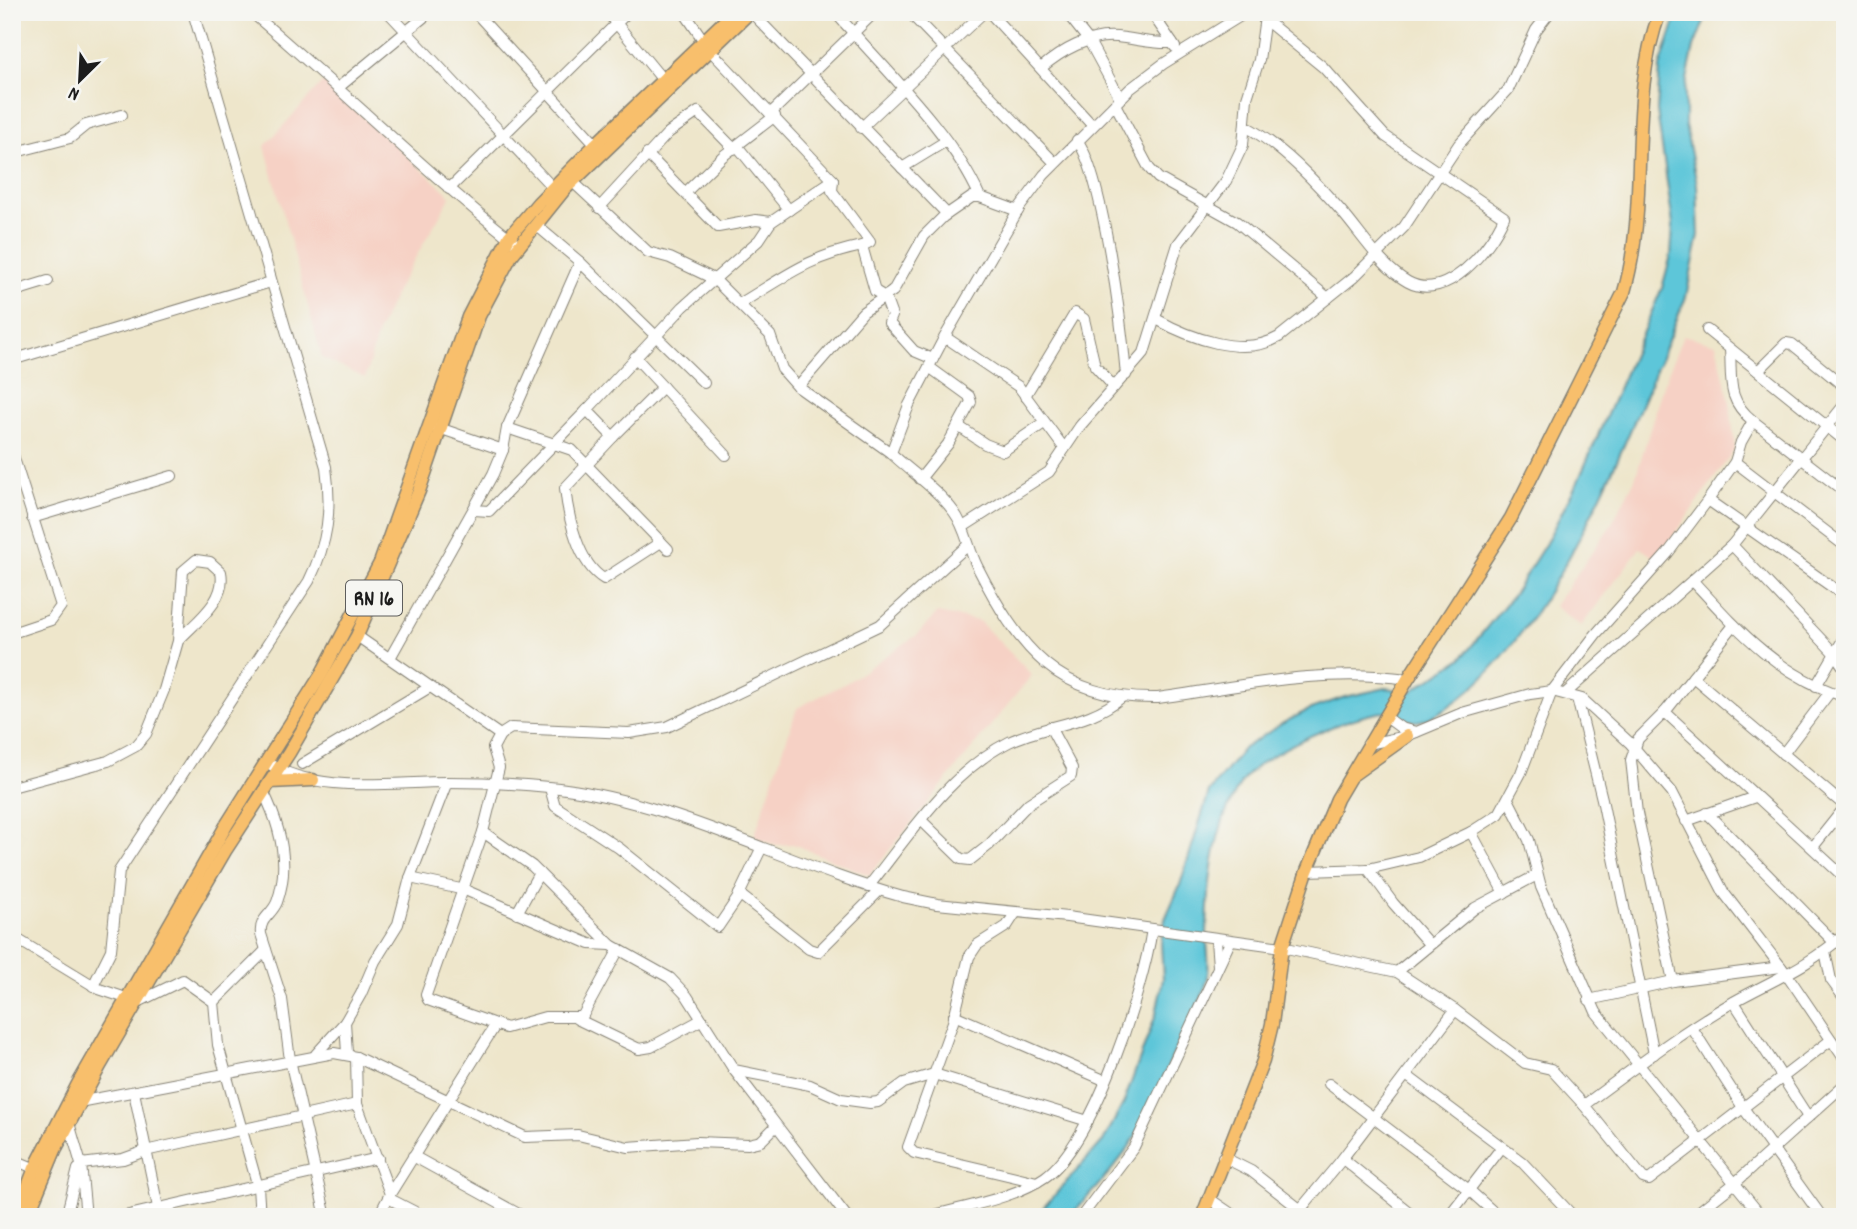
<svg xmlns="http://www.w3.org/2000/svg" width="1857" height="1229" font-family="Dekko,sans-serif">
<rect width="100%" height="100%" fill="#f6f6f2"/>
<filter id="ink" filterUnits="userSpaceOnUse"><feTurbulence type="fractalNoise" baseFrequency=".0143" numOctaves="2"/><feDisplacementMap in="SourceGraphic" scale="14" xChannelSelector="R" yChannelSelector="G"/><feConvolveMatrix kernelMatrix="1 2 1 2 8 2 1 2 1" color-interpolation-filters="sRGB"/></filter>
<filter id="wash" filterUnits="userSpaceOnUse"><feTurbulence type="fractalNoise" baseFrequency=".00686" numOctaves="4" result="noise"/><feDisplacementMap in="SourceGraphic" scale="28" xChannelSelector="R" yChannelSelector="G"/><feGaussianBlur stdDeviation="1.57" result="paint"/><feColorMatrix in="noise" values="0 0 0 0 0 0 0 0 0 0 0 0 0 0 0 0 0 1.4 0 .05"/><feComposite in="paint" operator="in"/></filter>
<g filter="url(#wash)">
<rect width="100%" height="100%" fill="#eee6cb"/>
<g fill="#f6d1c5">
<polygon points="324,81 451,196 396,291 378,332 365,378 322,358 265,146"/>
<polygon points="1683,335 1716,344 1730,403 1735,449 1657,559 1640,548 1581,626 1554,606 1610,527 1635,479 1663,386"/>
<polygon points="937,613 979,621 1032,675 869,875 793,844 775,845 754,837 797,708 846,683 917,635"/>
</g>
<path fill="#5dc6d9" stroke="#3c717a" stroke-width="2" d="M1678 12H1708L1694 47 1685 89V125L1697 184 1699 235 1686 297C1635 417 1551 653 1433 716 1405 731 1401 708 1377 713 1342 720 1260 753 1241 783 1213 827 1208 883 1207 933 1206 948 1211 966 1207 981 1202 1001 1188 1022 1179 1041 1165 1072 1144 1128 1124 1154 1108 1176 1088 1197 1069 1217H1035L1104 1140 1124 1102 1156 1014 1163 978 1161 943 1165 919 1180 885 1209 792 1244 748 1283 723 1308 710 1345 697 1386 688 1410 692 1462 658 1513 595 1546 543 1579 479 1662 288 1671 255 1673 225 1657 111 1660 67Z"/>
</g>
<g filter="url(#ink)">
<g fill="none" stroke-linecap="round" stroke-linejoin="round">
<defs>
<g id="minor">
<path d="M251 12C340 87 422 169 513 241"/>
<polyline points="388,12 553,188"/>
<polyline points="475,12 600,149"/>
<polyline points="607,12 667,85"/>
<polyline points="684,12 710,50 833,180 832,191 870,242 862,246 875,291 885,297 892,316 889,323 914,351 933,359"/>
<polyline points="751,12 947,214"/>
<path d="M835 12C882 67 951 131 980 197"/>
<polyline points="909,12 1055,163"/>
<polyline points="989,12 1092,125"/>
<polyline points="1066,12 1089,41 1120,98"/>
<polyline points="1151,12 1175,47"/>
<path d="M1247 12 1163 64 1130 89 1044 175 1020 207 943 340 909 405 891 453C911 472 937 489 954 512 966 528 968 548 977 566 1019 649 1058 700 1158 698 1244 686 1320 667 1408 679"/>
<path d="M1041 68C1061 51 1090 34 1117 37 1136 39 1152 44 1172 43"/>
<polyline points="339,87 430,12"/>
<polyline points="1115,104 1149,168 1158,178 1237,222 1328,298"/>
<polyline points="772,112 875,12"/>
<path d="M1245 126C1279 144 1317 183 1342 212 1362 235 1381 267 1408 282 1447 303 1490 249 1504 217L1385 136 1323 67 1264 19"/>
<polyline points="861,128 984,12"/>
<path d="M1077 140C1103 175 1122 327 1126 375"/>
<polyline points="738,147 789,210"/>
<polyline points="12,153 70,138 86,125 122,115"/>
<polyline points="647,154 718,227 756,220 771,222"/>
<polyline points="902,168 946,141"/>
<polyline points="573,182 648,252 670,258 714,279 770,335 782,369 798,387 891,453"/>
<polyline points="449,189 628,12"/>
<polyline points="686,192 723,156 775,116"/>
<polyline points="599,208 668,133 698,112 734,149"/>
<polyline points="536,225 580,262 704,383"/>
<polyline points="12,292 48,281"/>
<path d="M741 303C786 276 808 257 862 246"/>
<path d="M1156 319C1190 338 1243 358 1279 337L1354 277 1404 227 1459 144 1508 90 1536 30 1550 12"/>
<polyline points="1707,330 1845,441"/>
<polyline points="945,337 1019,387 1064,448"/>
<polyline points="635,357 726,455"/>
<polyline points="12,360 271,282"/>
<polyline points="1758,371 1786,343 1792,344 1845,387"/>
<polyline points="798,387 863,312 893,291 924,236 943,217 972,197 980,197 1018,211"/>
<polyline points="1025,396 1075,313 1084,319 1095,366 1114,387"/>
<polyline points="587,410 683,307 759,240 771,222 833,180"/>
<polyline points="1753,421 1845,492"/>
<polyline points="958,426 985,444 1003,451 1044,423"/>
<polyline points="436,427 503,450"/>
<polyline points="507,428 572,450 668,549"/>
<polyline points="613,437 663,387"/>
<polyline points="12,452 61,606 51,620 12,633"/>
<polyline points="1735,462 1845,546"/>
<polyline points="920,479 948,444 971,402 969,396 929,367"/>
<polyline points="1708,500 1845,596"/>
<path d="M474 510 489 511 587 410 613 437 565 488C568 516 578 564 604 579L661 542"/>
<polyline points="32,518 172,476"/>
<polyline points="963,527 1049,472 1080,426 1144,353 1178,244 1226,181 1243,145 1247,98 1259,60 1265,17"/>
<polyline points="1732,545 1834,653 1845,669"/>
<path d="M1693 581C1740 632 1777 674 1845 697"/>
<polyline points="357,636 500,735"/>
<polyline points="390,658 493,474 503,450 507,428 580,262"/>
<polyline points="1693,677 1845,806"/>
<polyline points="1816,686 1845,636"/>
<polyline points="1566,693 1732,545 1845,404"/>
<polyline points="1577,698 1602,799 1654,1054"/>
<polyline points="1665,712 1845,878"/>
<polyline points="1386,717 1401,728 1416,732"/>
<polyline points="1368,744 1407,736 1462,713 1530,694 1552,691 1582,699 1630,743 1672,792 1724,893 1788,976 1845,1060"/>
<polyline points="1783,754 1830,692"/>
<path d="M266 762C319 795 388 782 448 782 485 782 522 784 559 788 678 803 788 865 903 897L937 904 1067 917 1282 947 1397 972 1455 1010 1525 1063 1551 1069 1584 1105C1633 1069 1682 1031 1735 1001 1775 979 1809 966 1845 934"/>
<polyline points="302,764 430,687"/>
<polyline points="447,782 410,878 465,890 590,944 611,945"/>
<path d="M12 787 108 761 136 746 146 734 164 690 178 641 183 571 196 560 210 562 221 572C227 601 195 622 178 641"/>
<polyline points="550,788 555,806 619,848 718,927 737,899 761,849"/>
<path d="M263 791C280 825 291 864 277 902 272 915 259 918 261 934L282 999 290 1060 326 1217"/>
<polyline points="1509,801 1529,840 1541,887 1596,1012 1762,1217"/>
<polyline points="1707,813 1835,943"/>
<polyline points="922,821 961,859 970,860 989,845 1029,803 1071,776 1072,768 1050,727"/>
<polyline points="1686,821 1755,797"/>
<polyline points="483,832 426,995 428,1000 506,1028 545,1017 582,1017 619,949"/>
<polyline points="1471,832 1504,893"/>
<polyline points="1813,847 1845,807"/>
<polyline points="1368,869 1393,903 1429,944"/>
<path d="M1307 871 1368 869 1419 857 1471 832 1499 814 1521 773 1552 691 1596 634 1668 553 1708 500 1735 462 1741 442 1753 421C1726 399 1732 381 1730 349"/>
<path d="M868 887C909 836 949 772 1009 742 1046 724 1089 725 1122 697"/>
<polyline points="739,894 809,949 818,952 879,891"/>
<polyline points="1016,912 1007,926 977,945 969,957 953,1022 908,1147 914,1153 1037,1182"/>
<polyline points="517,913 539,873"/>
<polyline points="12,936 99,989 138,1002 183,980 214,1002 218,1045 258,1187 260,1217"/>
<polyline points="1216,940 1218,966"/>
<polyline points="1825,951 1831,980 1845,999"/>
<polyline points="1397,972 1475,908 1537,875"/>
<polyline points="1673,981 1637,813 1631,760 1638,739 1665,712 1734,625"/>
<path d="M93 986 111 950 119 871 309 581C328 542 332 510 326 467L193 12"/>
<polyline points="1589,1000 1673,981 1781,967"/>
<polyline points="214,1002 266,950"/>
<polyline points="1734,1002 1808,1117"/>
<polyline points="954,1015 1104,1080"/>
<polyline points="577,1019 639,1049 651,1047 701,1020"/>
<polyline points="345,1022 347,1053"/>
<polyline points="1692,1028 1744,1109 1822,1217"/>
<polyline points="316,1054 345,1022 361,994 375,961 398,924 410,878"/>
<polyline points="356,1057 357,1104 390,1194 378,1217"/>
<polyline points="734,1070 810,1085 841,1099 870,1103 878,1102 904,1083 934,1074 1088,1121"/>
<polyline points="1406,1075 1522,1162 1574,1217"/>
<polyline points="1329,1084 1469,1190 1499,1217"/>
<polyline points="134,1092 160,1217"/>
<polyline points="79,1102 334,1053 356,1057 525,1137 578,1135 628,1147 697,1142 748,1144 761,1141 776,1126"/>
<polyline points="1584,1105 1643,1178 1649,1180 1831,1040"/>
<polyline points="69,1123 81,1164 86,1217"/>
<polyline points="413,1156 524,1217"/>
<polyline points="1223,1157 1251,1171 1310,1217"/>
<polyline points="12,1159 41,1171"/>
<polyline points="1343,1159 1415,1217"/>
<polyline points="81,1164 123,1159 145,1151 357,1104"/>
<polyline points="390,1194 496,1024"/>
<polyline points="1208,1198 1236,1217"/>
<polyline points="390,1199 425,1217"/>
<polyline points="66,1217 78,1169"/>
<polyline points="120,1217 378,1158"/>
<polyline points="363,1217 379,1212"/>
<polyline points="847,1217 734,1070 687,996 670,978 611,945 532,866 483,832 499,768 493,748 500,735 511,728 629,733 667,727 880,625 968,545"/>
<path d="M928 1217C965 1206 1013 1199 1045 1177 1094 1143 1143 989 1152 929"/>
<polyline points="1081,1217 1134,1147 1230,942"/>
<polyline points="1294,1217 1339,1163 1455,1010"/>
<polyline points="1448,1217 1502,1147"/>
<polyline points="1692,1217 1735,1183 1845,1084"/>
</g>
<g id="major">
<polyline points="1351,776 1407,736"/>
<polyline points="270,782 313,780"/>
<polyline points="16,1217 35,1168 78,1084 227,824 321,675 380,563 468,317 509,237 538,203 596,144 734,12"/>
<polyline points="27,1217 55,1150 100,1066 225,851 289,753 357,636 419,491 479,316 511,256 564,190 750,12"/>
<path d="M1202 1217 1263 1061 1272 1024 1282 947 1307 871 1337 799 1408 679 1511 518 1624 292C1651 200 1626 103 1660 12"/>
</g>
</defs>
<use href="#minor" stroke="#858174" stroke-width="12"/>
<use href="#major" stroke="#858174" stroke-width="15"/>
<use href="#minor" stroke="#fff" stroke-width="10"/>
<use href="#major" stroke="#f8bf6c" stroke-width="12"/>
</g>
</g>
<g text-anchor="middle" stroke-width="6" stroke-linejoin="round" paint-order="stroke">
<rect fill="#f6f6f2" stroke="#5d5d5c" stroke-width="2" x="346" y="580.5" width="56" height="35" rx="5"/>
<g font-size="21" font-weight="bold" fill="#1c1c1c">
<text x="374" y="605">RN 16</text>
</g>
</g>
<rect width="1857" height="1229" fill="none" stroke="#f6f6f2" stroke-width="42"/>
<g transform="translate(80 80) rotate(204)" stroke="#f6f6f2" stroke-width="5" paint-order="stroke">
<path d="M0-5L12 26L0 18L-12 26Z" fill="#1c1c1c"/>
<text y="-10" font-size="19" font-weight="bold" text-anchor="middle" fill="#1c1c1c">N</text>
</g>
</svg>
